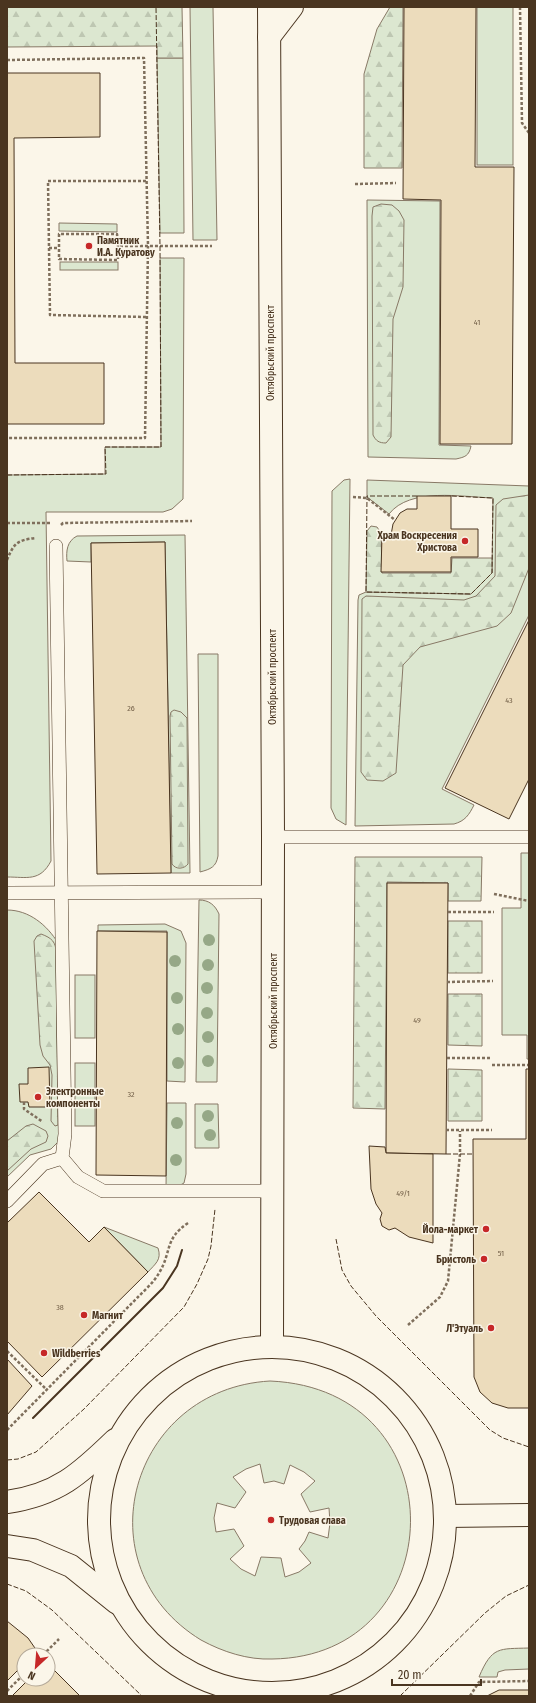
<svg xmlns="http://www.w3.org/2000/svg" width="536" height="1703" font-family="'Fira Sans Condensed',sans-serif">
<defs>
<pattern id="forest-firs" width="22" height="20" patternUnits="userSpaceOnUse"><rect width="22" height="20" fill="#dce7d0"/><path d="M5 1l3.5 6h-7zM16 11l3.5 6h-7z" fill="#bec7b2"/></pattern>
</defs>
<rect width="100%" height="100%" fill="#fbf6e9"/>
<g fill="#dce7d0" stroke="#887966" fill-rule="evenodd">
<polygon points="190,7 213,7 217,240 193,240"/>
<rect x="477" y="7" width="36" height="158"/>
<polygon points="157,58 183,58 184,233 160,233"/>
<path d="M367 200 440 201 439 445 471 446C469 456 465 457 456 459L368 457Z"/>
<polygon points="59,223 117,224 117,232 59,231"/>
<path d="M160 258H184L183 499 172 509 163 512H46L51 861C40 882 27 877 7 877V475L105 474V447H161Z"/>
<rect x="60" y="262" width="58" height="8"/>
<polygon points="350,479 346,825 336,819 331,808 332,491 344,480"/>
<path d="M367 480 529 486V615L442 789 474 805C469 815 465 821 454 824L355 826 358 600 359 595 366 592 471 594 492 573 493 498C462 497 410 487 389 514L367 497Z"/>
<path d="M185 535 190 873H171L165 542 91 543V562L67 561C66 551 67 541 77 536Z"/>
<path d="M198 654H218V856C216 867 211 869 200 872Z"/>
<polygon points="521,853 529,853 529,1059 527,1059 527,1035 502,1035 502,908 521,908"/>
<path d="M199 900C209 900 215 905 219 914L217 1082H196Z"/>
<path d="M7 910C29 910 47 925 58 943L59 1141 51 1149 30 1155 7 1177Z"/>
<polygon points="165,924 181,931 186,943 185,1082 167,1081 167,931 98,931 98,925"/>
<rect x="75" y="975" width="20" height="63"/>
<rect x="75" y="1063" width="20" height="63"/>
<polygon points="167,1103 186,1103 186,1174 184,1183 175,1188 166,1188"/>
<polygon points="195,1104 218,1104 219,1148 195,1148"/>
<path d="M104 1227 158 1248C162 1260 155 1264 148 1272Z"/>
<path d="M270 1381C461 1389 453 1657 272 1659 248 1660 223 1652 201 1640 80 1566 130 1389 270 1381ZM260 1464 264 1483 274 1481 284 1484 290 1465 304 1472 315 1481 301 1494 310 1512 329 1508 330 1523 328 1538 309 1532 305 1541 299 1549 311 1563 299 1572 285 1577 281 1558 261 1557 255 1576 241 1569 230 1559 244 1546 234 1529 216 1532 214 1518 217 1503 235 1508 246 1492 233 1477 246 1469Z"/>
<path d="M529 1648V1669L505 1670 498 1672 497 1677H479C492 1646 499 1649 529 1648Z"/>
</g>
<g fill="url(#forest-firs)" stroke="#887966">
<polygon points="7,7 182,7 183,58 157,58 157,46 7,47"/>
<polygon points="390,7 403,7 402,168 364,168 364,74 377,29"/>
<path d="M381 204 392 205 399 211 404 220 403 287 393 319 391 437 386 443C379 443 376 441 373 435L372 216 373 207Z"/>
<polygon points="529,495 529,568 511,613 497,626 420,647 403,665 396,773 383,781 367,780 361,772 362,599 366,596 464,600 476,596 495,576 496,505 503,499"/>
<polygon points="371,526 377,527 381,533 382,573 451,573 452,558 492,558 492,573 471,594 366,592 367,531"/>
<path d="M174 710 181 712 187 718 188 864C184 869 176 870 172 864L170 716 171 712Z"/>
<polygon points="355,857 482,857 481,901 448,901 448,883 387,882 385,1109 353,1108"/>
<rect x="448" y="921" width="34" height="52"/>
<path d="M41 934C52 938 56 942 56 953L58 1125 55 1126 51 1121 52 1075 50 1065 43 1056 40 1045 34 941 37 936Z"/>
<polygon points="448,994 482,994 482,1046 448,1045"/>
<polygon points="448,1069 482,1070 482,1121 448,1121"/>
<polygon points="33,1124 46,1131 48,1136 46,1142 31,1149 7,1171 7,1141 26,1126"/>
</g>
<g fill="#ecdcbc" stroke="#4a3520">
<polygon points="404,7 476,7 475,167 514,167 512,444 440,444 441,200 403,199"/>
<polygon points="7,73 100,73 100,137 14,138 15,363 104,363 104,424 7,424"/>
<polygon points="417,496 451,496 451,529 478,529 478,557 451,557 451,572 381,572 382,535 391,535 393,524 400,513 407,509 417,509"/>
<polygon points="165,542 171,873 97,874 91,543"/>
<polygon points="529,620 529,779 509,819 445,788"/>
<polygon points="387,883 448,883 446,1154 386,1153"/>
<polygon points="97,931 167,932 166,1176 96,1175"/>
<polygon points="49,1067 50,1107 29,1107 28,1102 20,1102 19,1084 28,1084 28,1068"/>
<polygon points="526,1069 529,1069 529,1408 508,1408 492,1403 480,1392 474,1377 473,1139 526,1139"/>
<polygon points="369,1146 385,1147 386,1153 433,1154 433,1243 409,1237 395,1228 389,1230 382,1226 380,1219 382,1213 376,1204 371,1189"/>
<polygon points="39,1192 89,1242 104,1227 148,1272 42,1377 7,1341 7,1223"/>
<polygon points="7,1359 32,1386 7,1415"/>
<polygon points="7,1621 28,1638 37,1651 33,1655 24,1655 24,1664 7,1681"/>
<polygon points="48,1664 80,1696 12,1696 29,1679 48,1679"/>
<polygon points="499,1690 529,1690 529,1696 487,1696"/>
</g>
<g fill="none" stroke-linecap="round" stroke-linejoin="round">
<defs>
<g id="lane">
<polyline points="56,546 65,1134 62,1158 78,1177 103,1191 273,1191"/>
<polyline points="273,837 529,837"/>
<polyline points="7,893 273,892"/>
<polyline points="7,1201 43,1164 62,1158"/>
</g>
<polyline id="secondary" points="269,37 292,7"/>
<g id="primary">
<polyline points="269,7 273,837 272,1347"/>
<circle cx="272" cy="1520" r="173"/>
<path d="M7 1502C57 1495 80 1474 115 1440"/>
<polyline points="445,1516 529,1515"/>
<polyline points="7,1546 33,1550 71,1566 117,1603"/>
</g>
</defs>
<use href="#lane" stroke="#4a3520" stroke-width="14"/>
<use href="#secondary" stroke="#4a3520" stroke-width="24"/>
<use href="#primary" stroke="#4a3520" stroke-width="24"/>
<g stroke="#7f6f5c" stroke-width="2.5" stroke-dasharray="3 2" stroke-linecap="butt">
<polyline points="520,7 522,123 529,133"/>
<polyline points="7,60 144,58 148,246 145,438 7,438"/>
<polyline points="146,181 48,181 50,315 147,317"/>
<polyline points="355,184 396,183"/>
<polyline points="118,246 117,234 59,234 59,259 118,260 118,246 212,246"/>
<polyline points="49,248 59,248"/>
<polyline points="353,497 367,498 395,520"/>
<polyline points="7,523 50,523"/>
<polyline points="61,525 63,523 192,521"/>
<path d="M7 560C14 543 17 540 36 538"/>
<polyline points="494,894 529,901"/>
<polyline points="448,912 494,912"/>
<polyline points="447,982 493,981"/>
<polyline points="447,1058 492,1058"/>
<polyline points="492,1065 529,1065"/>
<polyline points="24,1102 24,1109 43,1122"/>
<polyline points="446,1130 492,1130"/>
<polyline points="408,1325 440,1297 448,1281 460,1154 460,1131"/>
<polyline points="7,1351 47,1390"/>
<path d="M7 1430 138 1297C145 1290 154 1282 159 1273 172 1252 164 1239 188 1223"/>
<polyline points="43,1655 59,1639"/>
<polyline points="7,1691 24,1674"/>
<polyline points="470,1696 479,1682 529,1681"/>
</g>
<use href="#lane" stroke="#fbf6e9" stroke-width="13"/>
<use href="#secondary" stroke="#fbf6e9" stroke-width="22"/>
<use href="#primary" stroke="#fbf6e9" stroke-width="22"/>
<g stroke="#4a3520" stroke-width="1" stroke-dasharray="5 2" stroke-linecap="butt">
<polyline points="7,475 106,474 105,447 161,447 160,246 156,7"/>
<polyline points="417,496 367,496 366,592 471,594 492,573 493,498 451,496"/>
<polyline points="446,1154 473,1154"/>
<polyline points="336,1239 342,1270 351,1286 376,1316 490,1430 503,1438 529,1447"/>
<polyline points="7,1460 18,1459 36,1452 84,1409 184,1307 197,1284 208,1259 211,1246 215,1209"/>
<polyline points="7,1584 26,1591 52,1610 142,1696"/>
<polyline points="400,1696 485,1613 506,1596 529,1585"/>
</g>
<polyline stroke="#4a3520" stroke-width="2" points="33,1418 163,1288 177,1266 182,1250"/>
</g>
<g fill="#96a887">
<circle cx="209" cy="940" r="6"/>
<circle cx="175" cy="961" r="6"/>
<circle cx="208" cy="965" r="6"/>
<circle cx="207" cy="988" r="6"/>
<circle cx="177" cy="998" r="6"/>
<circle cx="207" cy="1013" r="6"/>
<circle cx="178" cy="1029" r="6"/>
<circle cx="208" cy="1037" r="6"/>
<circle cx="208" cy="1061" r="6"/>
<circle cx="178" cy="1063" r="6"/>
<circle cx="208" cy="1116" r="6"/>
<circle cx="177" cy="1123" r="6"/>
<circle cx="210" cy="1135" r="6"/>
<circle cx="176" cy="1160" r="6"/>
</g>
<g fill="#c62828" stroke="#fbf6e9" stroke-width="1.5">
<circle cx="89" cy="246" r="4"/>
<circle cx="465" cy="541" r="4"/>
<circle cx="38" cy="1097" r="4"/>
<circle cx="486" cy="1229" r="4"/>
<circle cx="484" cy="1259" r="4"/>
<circle cx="84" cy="1315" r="4"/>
<circle cx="491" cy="1328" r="4"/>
<circle cx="44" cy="1353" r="4"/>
<circle cx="271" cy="1520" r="4"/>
</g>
<g text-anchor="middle" stroke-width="3" stroke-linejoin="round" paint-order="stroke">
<g font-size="8" fill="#725f47">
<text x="477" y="325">41</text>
<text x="509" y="703">43</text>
<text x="131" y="711">26</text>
<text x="417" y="1023">49</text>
<text x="131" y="1097">32</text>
<text x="403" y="1196">49/1</text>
<text x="501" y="1256">51</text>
<text x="60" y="1310">38</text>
</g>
<g font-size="10" font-weight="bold" fill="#4a3520" stroke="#fbf6e9" text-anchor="start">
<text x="97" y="244">Памятник<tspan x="97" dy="12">И.А. Куратову</tspan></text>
<text x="457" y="539" text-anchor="end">Храм Воскресения<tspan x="457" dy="12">Христова</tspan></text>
<text x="46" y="1095">Электронные<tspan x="46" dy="12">компоненты</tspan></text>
<text x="478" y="1233" text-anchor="end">Йола-маркет</text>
<text x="476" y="1263" text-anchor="end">Бристоль</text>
<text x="92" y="1319">Магнит</text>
<text x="483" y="1332" text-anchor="end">Л'Этуаль</text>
<text x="52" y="1357">Wildberries</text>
<text x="279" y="1524">Трудовая слава</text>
</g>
<g font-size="10" fill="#4a3520" stroke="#fbf6e9">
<text transform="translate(270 353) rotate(-90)" y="4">Октябрьский проспект</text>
<text transform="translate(272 677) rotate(-90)" y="4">Октябрьский проспект</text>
<text transform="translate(273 1001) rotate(-90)" y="4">Октябрьский проспект</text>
</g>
</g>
<rect width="536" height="1703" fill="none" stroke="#4a3520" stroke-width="16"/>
<g transform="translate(36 1667) rotate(206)"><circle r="19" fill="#fbf6e9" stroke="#b4a999"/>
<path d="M0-3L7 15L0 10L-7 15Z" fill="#c62828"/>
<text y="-6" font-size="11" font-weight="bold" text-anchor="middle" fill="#4a3520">N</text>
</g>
<path d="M392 1679v6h89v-6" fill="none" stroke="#4a3520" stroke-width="2"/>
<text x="398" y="1679" font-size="12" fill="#4a3520" stroke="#fbf6e9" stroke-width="3" paint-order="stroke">20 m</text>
</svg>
